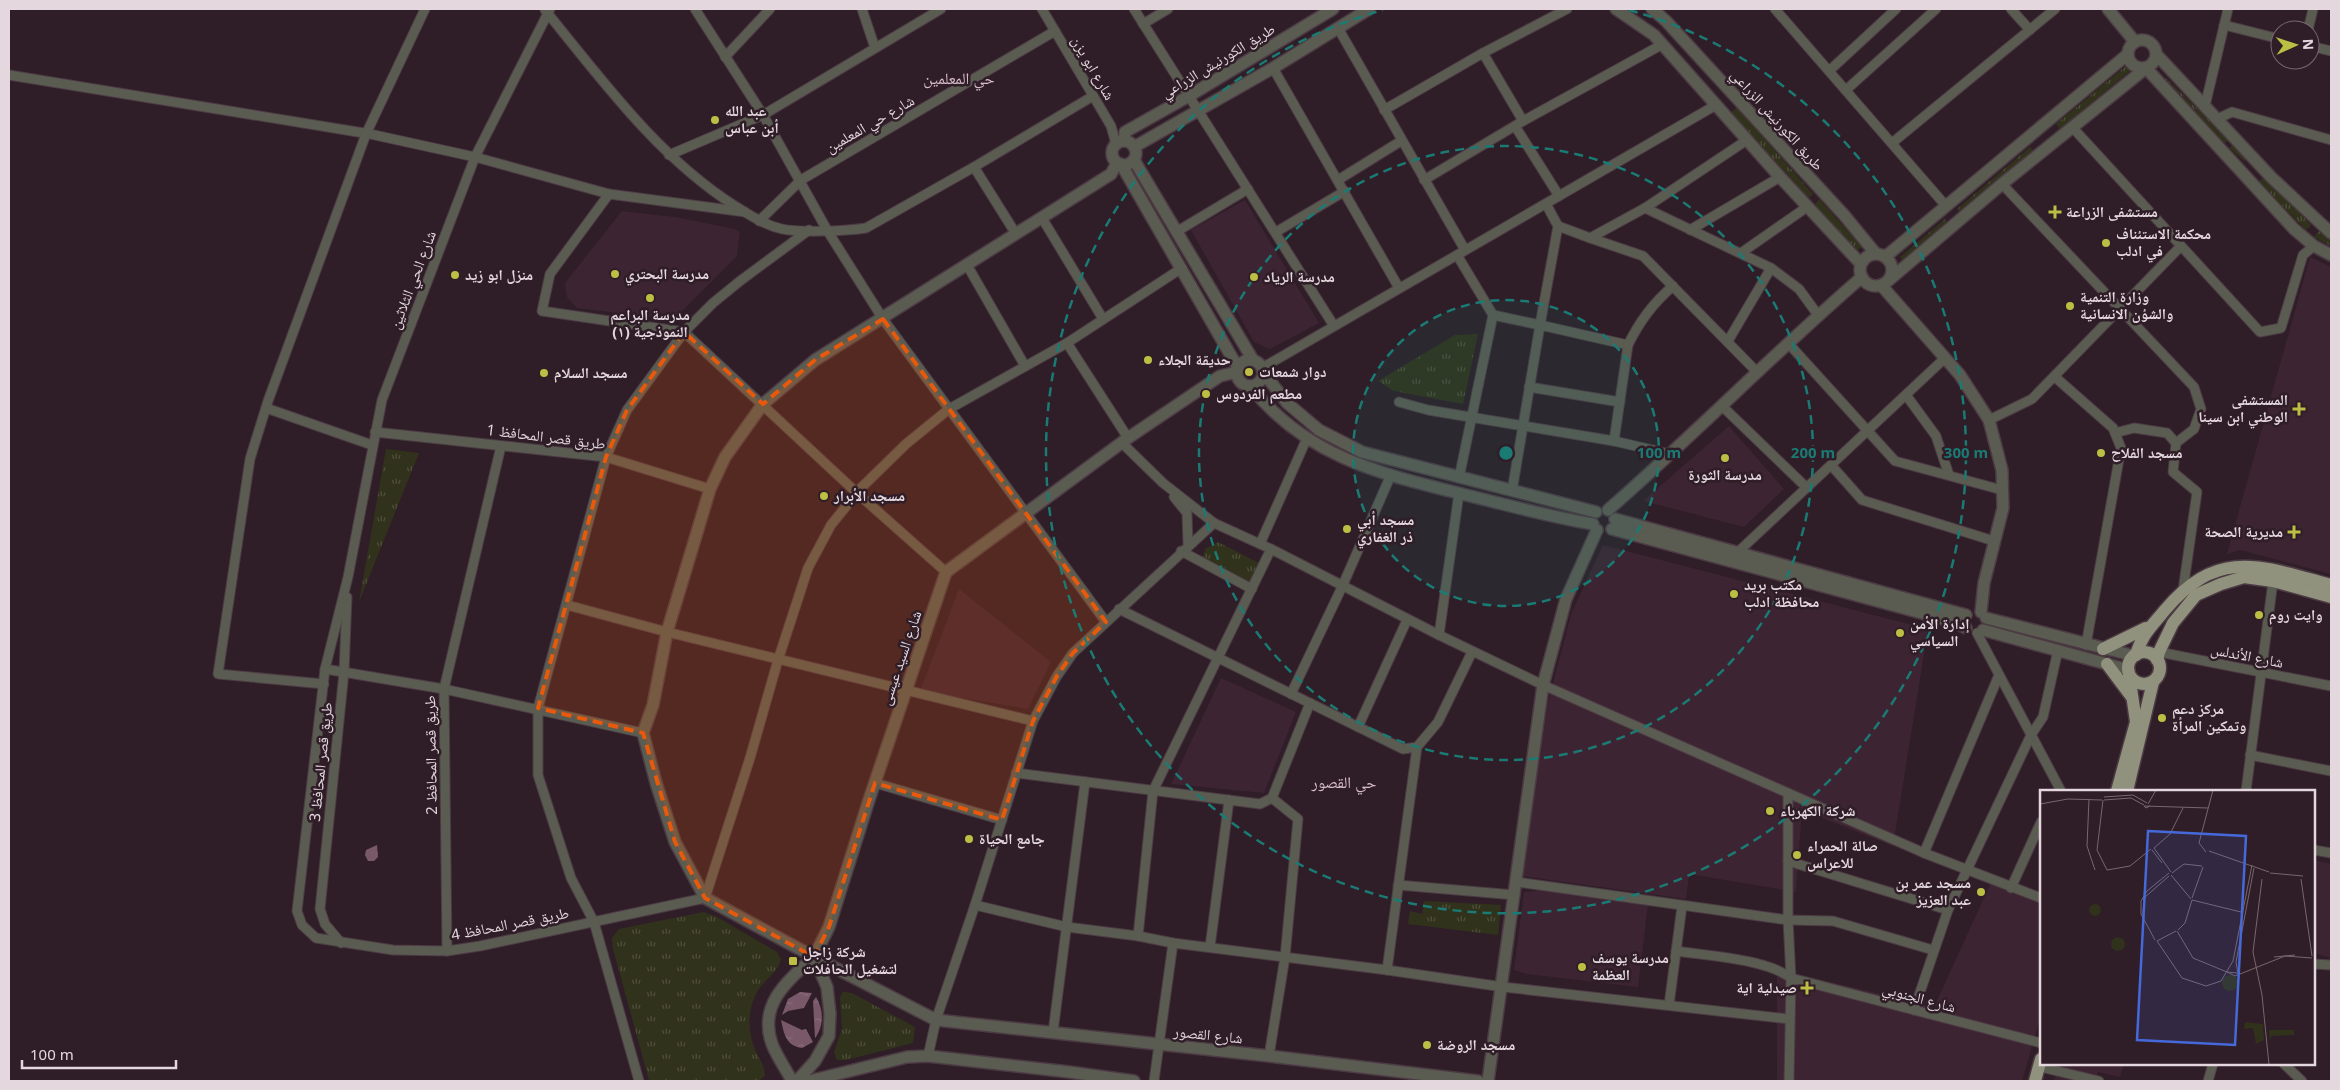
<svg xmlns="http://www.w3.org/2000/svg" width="2340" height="1090" font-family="'Noto Sans','Noto Naskh Arabic',sans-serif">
<defs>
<pattern id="grass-tufts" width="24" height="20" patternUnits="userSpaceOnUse" patternTransform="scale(1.25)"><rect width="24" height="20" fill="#31321b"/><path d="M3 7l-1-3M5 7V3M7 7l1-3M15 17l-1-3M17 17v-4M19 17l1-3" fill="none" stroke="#4f4f3c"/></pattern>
<pattern id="water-ripples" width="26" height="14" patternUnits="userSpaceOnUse" patternTransform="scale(1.25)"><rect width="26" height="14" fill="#785869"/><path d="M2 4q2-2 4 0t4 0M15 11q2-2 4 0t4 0" fill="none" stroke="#8b6f7e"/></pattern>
</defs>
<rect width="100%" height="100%" fill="#2f1d27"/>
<g fill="#3d2432">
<polygon points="1245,200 1319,323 1270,349 1254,342 1191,230"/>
<polygon points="622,211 675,217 735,229 740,232 737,256 679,314 665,319 577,308 567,297 565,283"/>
<polygon points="2310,257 2331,267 2331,574 2240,550 2227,554"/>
<polygon points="1729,426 1784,489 1744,527 1643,501"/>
<polygon points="1603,545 1928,629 1893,846 1802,810 1796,892 1689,874 1686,899 1522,876 1548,703 1571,614"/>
<polygon points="959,589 1051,662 1028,709 920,691"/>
<polygon points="1221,678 1296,712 1264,793 1171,784"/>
<polygon points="2314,860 2331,864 2331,958 2314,953"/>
<polygon points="1995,874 2041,893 2041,1015 2022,1081 1777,1081 1777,969 1934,1007"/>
<polygon points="1543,890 1648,904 1638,987 1527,974 1514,970 1524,892"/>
<polygon points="2059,1064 2124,1064 2120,1077 2098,1072 2095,1081 2054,1081"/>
</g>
<g fill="url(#grass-tufts)">
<polygon points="2127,65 2131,70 2060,129 2056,124"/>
<polygon points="2165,78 2166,78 2229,140 2224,144"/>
<polygon points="1737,107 1813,194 1809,198 1731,113"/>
<polygon points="2233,144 2247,158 2244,161 2229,148"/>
<polygon points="2030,147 2034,152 1961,213 1957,209"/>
<polygon points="2265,176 2311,225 2306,230 2259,182"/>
<polygon points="1819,199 1862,247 1856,251 1815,205"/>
<polygon points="1945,219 1949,224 1904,262 1900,257"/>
<polygon points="2319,231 2331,240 2331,246 2314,237"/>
<polygon points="1478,334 1463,404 1394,391 1378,381 1455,335"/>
<polygon points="386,449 419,453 359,602"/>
<polygon points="1218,542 1259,563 1249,585 1203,559 1205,549"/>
<polygon points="1424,901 1501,905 1498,935 1408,924 1410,911 1422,914"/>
<path d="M704 912 717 917 777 952 781 959C778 974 761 981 755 996 747 1014 748 1034 756 1052 761 1063 764 1063 765 1076L758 1081 649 1080 613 949 612 938 619 929Z"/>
<polygon points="843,992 852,993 915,1027 913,1043 846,1060 837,1060 834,1053 842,1028 840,997"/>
</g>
<g fill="url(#water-ripples)">
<polygon points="377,845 378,857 374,861 368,861 365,855 366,850"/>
<polygon points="800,992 812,993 804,1008 788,1011 782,1015 788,999"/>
<path d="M816 997C824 1010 824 1026 815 1038L813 1001Z"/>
<path d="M781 1020 802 1030 806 1029 813 1042 802 1048C786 1046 784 1034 781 1020Z"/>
</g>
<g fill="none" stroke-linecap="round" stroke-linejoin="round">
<defs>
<g id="minor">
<polyline points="550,9 475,157 382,400 348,577 325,669 297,911 302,925 316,938 393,950 447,951 480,946 705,898 750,758 778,660 808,568 831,525 861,488 906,444 949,409 1067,343 1182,268"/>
<polyline points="695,9 763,115 827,230 883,319 1106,622"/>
<polyline points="862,9 875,48"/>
<polyline points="1042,9 1111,126 1116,144"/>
<polyline points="1134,9 1334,326"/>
<polyline points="1775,9 1946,206"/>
<polyline points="2011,9 2030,30"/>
<path d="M545 10C602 80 658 157 735 206 750 215 764 225 782 229 801 233 846 231 866 228L974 167 1093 96"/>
<polyline points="1143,24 1168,9"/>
<polyline points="2224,25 2280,39"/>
<polyline points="1338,28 1465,250"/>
<polyline points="2308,30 2313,9"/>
<polyline points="2310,46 2331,51"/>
<polyline points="1483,53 1523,121"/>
<polyline points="725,57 770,9"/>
<polyline points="1273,68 1399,288"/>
<polyline points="1829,71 1896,9"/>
<polyline points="9,75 370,134 475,157 609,194 745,212"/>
<polyline points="1846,90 1936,9"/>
<polyline points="2205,106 2228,9"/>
<polyline points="1384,110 1483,53 1567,9"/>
<polyline points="2217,119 2232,112 2331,140"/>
<polyline points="1515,126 1559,196"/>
<polyline points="2073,128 2260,332 2281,328 2303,255 2314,246"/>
<polyline points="1892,143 2055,9"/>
<polyline points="669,155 763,115 941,9"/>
<polyline points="974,167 1016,234"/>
<polyline points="1338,180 1401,141"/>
<polyline points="1424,180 1523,121 1663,44"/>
<polyline points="2002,184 2194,387 2201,409 2194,429 2176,443"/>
<polyline points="609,194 550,274 542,311 684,332 857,493 946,572"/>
<polyline points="1546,204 1558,226 1540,325 1628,345 1614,441 1670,454"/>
<polyline points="1645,208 1771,268 1799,289 1818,315"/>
<polyline points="1042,218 1103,319"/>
<polyline points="759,221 801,180 1055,31"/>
<polyline points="1558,226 1590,238 1645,208 1747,140"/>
<polyline points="1690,230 1780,177"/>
<polyline points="1176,232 1248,189"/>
<polyline points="1276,232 1345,191"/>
<polyline points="1590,238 1643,256 1757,372"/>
<polyline points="1741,253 1807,207"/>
<polyline points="1457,255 1493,315 1540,325 1512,491"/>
<polyline points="967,265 1025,366"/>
<polyline points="1728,341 1771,268"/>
<polyline points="1067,343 1128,438"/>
<polyline points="1788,343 1895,461 2002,490"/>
<path d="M1628 345C1639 322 1653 303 1673 286"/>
<polyline points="1262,368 1716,105"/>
<polyline points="2055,377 2113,428 2121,448 2086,645"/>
<polyline points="1529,387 1620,402"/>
<polyline points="1906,395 1936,436 1949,475"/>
<polyline points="1399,402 1428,410 1614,441"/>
<polyline points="1722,406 1807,488"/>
<polyline points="266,408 372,445"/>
<polyline points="1989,420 2032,399 2181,246"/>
<polyline points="375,432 606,457 710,489"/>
<polyline points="2115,433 2134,428 2167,433 2176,443 2173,472 2197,492 2183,590"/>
<polyline points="1122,443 1163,483 1214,523 1271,549 1439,635 1543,685 1924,853 2041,898"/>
<polyline points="1831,465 1862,500 1994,541"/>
<polyline points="1459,478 1493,315"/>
<polyline points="1174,497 1187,513 1188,544"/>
<polyline points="1260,544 1307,438"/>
<polyline points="1181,551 1252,589"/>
<polyline points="1738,552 1945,358"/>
<polyline points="567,605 667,632 1033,721"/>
<polyline points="1119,609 1403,749 1417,747 1438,722 1472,652"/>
<polyline points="1977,633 2061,791"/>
<polyline points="1439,635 1459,493"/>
<polyline points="2159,652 2331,686"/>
<polyline points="325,669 444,689 643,733"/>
<polyline points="324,684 218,674 250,459 268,401 366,134 425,9"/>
<polyline points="1291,694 1342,587 1390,477"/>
<polyline points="1358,727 1407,620"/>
<polyline points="2250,755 2331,771"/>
<polyline points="1016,773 1260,804 1272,798 1310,703"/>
<polyline points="875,783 1002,820"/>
<polyline points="2246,791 2273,581"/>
<polyline points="1788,793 1788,920 1791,978 1789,1081"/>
<polyline points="2314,850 2331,853"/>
<polyline points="1924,853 1999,675"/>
<polyline points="1788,861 1948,910"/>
<polyline points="1517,882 1788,920 1833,921 1933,950"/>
<polyline points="1398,885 1515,895"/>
<polyline points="2011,888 2041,822"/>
<polyline points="975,905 1067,927 1138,936 1173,943 1387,970 1503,987 1789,1019"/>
<polyline points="1138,936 1153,791 1271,549"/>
<polyline points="341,943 325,924 320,909 344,672 347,597"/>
<polyline points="1210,947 1229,800"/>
<polyline points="447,951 444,689 501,446"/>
<path d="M1676 951C1709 956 1766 959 1791 978L2041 1043"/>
<polyline points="2314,964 2331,965"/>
<polyline points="1387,970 1417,747"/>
<polyline points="1669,1005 1682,906"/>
<polyline points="1914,1010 1948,910 2031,735 2043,717 2058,650"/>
<polyline points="1053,1032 1085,782"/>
<polyline points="928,1056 936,1020 975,905 1033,721 1057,676 1073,653 1214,523"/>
<polyline points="1269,1056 1285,957 1298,819 1272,798"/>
<polyline points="2284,1064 2302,1081"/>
<polyline points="2045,1068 2099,1081"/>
<polyline points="639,1081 594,922 571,878 538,775 538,708 606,457 627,410 684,332 713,303 740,281 809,230"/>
<polyline points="1154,1081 1173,943"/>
<polyline points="2208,1081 2213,1064"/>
</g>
<g id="tertiary">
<polyline points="1616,9 1654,35 1780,177 1861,264"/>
<polyline points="1652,9 1666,21 1844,215 1876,254"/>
<polyline points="2108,9 2135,42"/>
<circle cx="2142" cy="54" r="14"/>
<polyline points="2156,54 2271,177 2331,233"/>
<polyline points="1124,141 1125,132 1189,96 1333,9"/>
<circle cx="1124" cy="153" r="12"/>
<polyline points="1134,147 1273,68 1369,9"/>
<polyline points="1134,160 1253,360"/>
<polyline points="1117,163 1111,174 815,360 763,404 725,457 710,489 667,632 653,705 643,733 656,783 675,842 705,898 814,957 936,1020 1269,1056 1478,1081"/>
<polyline points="1121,164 1238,368"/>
<circle cx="1876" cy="270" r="16"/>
<polyline points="1885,257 2128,54"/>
<polyline points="1889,280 2002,184 2146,68 2294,229 2314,246 2331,255"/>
<polyline points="1881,285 1960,375 1989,420 2002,470 2003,508 1984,583 1981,612"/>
<circle cx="1250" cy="373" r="13"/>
<polyline points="1263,372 1287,403 1319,430 1362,452 1596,512"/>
<path d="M1250 386C1307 458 1382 474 1466 495 1508 505 1550 517 1593 524"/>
<path d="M1608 510C1695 434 1775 352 1862 277"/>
<polyline points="1615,519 1966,615"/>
<polyline points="1612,529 1951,621 1966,628"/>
<polyline points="1986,618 2135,656"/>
<polyline points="1983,630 2129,670"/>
<polyline points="814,957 829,927 869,800 946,572 1128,438 1220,376 1237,372"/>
<path d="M792 1081C786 1069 777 1057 772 1044 758 1005 787 981 814 957L827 987 830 1014 829 1036 815 1061 797 1081"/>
<polyline points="809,1081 907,1057 928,1056 1069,1072 1134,1081"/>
<polyline points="1488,1081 1543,685 1566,599 1597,530"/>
</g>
<g id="primary">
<polyline points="2103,649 2146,628"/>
<circle cx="2144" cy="668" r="16"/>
<path d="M2136 655C2142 634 2152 626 2165 610 2218 547 2261 566 2331 585"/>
<polyline points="2157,660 2159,652 2173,623 2196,595 2221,584 2244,577 2273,581 2331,597"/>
<polyline points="2107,664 2131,696"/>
<polyline points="2117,791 2136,722 2129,674"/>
<polyline points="2127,791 2153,682"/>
<polyline points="2035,1081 2041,1059"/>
</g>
</defs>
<use href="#minor" stroke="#4c3b44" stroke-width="11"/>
<use href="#tertiary" stroke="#4c3b44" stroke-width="14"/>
<use href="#primary" stroke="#4c3b44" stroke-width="15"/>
<use href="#minor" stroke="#5a5b51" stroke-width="9"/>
<use href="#tertiary" stroke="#5a5b51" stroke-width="11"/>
<use href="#primary" stroke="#90927e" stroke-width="12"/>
</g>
<path fill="#e8590c" fill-opacity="0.2" stroke="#e8590c" stroke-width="4" stroke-dasharray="10 6" stroke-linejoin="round" d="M883 319 1106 622 1073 653 1057 676 1033 721 1002 820 875 783 829 927 814 957 705 898 675 842 643 733 538 708 606 457 627 410 684 332 763 404 815 360Z"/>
<circle cx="1506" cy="453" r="153" fill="#1a7b74" fill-opacity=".12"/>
<g fill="none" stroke="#1a7b74" stroke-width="2.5" stroke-dasharray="9 6">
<circle cx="1506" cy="453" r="153"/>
<circle cx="1506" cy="453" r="307"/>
<path d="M1629 10A460 460 0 1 1 1383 10"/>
</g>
<g fill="#bcbf43" stroke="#2f1d27" stroke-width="2">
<circle cx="715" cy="120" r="5"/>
<path d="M2052.5 204.5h5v5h5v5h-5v5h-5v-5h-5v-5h5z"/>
<circle cx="2106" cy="243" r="5"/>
<circle cx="615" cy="274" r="5"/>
<circle cx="455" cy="275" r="5"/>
<circle cx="1254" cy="277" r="5"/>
<circle cx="650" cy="298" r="5"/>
<circle cx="2070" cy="306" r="5"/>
<circle cx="1148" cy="360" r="5"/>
<circle cx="1249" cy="372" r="5"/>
<circle cx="544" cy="373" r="5"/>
<circle cx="1206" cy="394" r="5"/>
<path d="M2296.5 401.5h5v5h5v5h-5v5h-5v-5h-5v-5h5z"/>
<circle cx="2101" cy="453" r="5"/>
<circle cx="1725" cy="458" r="5"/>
<circle cx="824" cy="496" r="5"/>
<circle cx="1347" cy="529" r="5"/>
<path d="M2291.5 524.5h5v5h5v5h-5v5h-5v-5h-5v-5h5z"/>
<circle cx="1734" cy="594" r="5"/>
<circle cx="2259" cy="615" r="5"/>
<circle cx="1900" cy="633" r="5"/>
<circle cx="2162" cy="718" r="5"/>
<circle cx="1770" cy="811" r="5"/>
<circle cx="969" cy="839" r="5"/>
<circle cx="1797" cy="855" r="5"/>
<circle cx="1981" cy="892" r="5"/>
<rect x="788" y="956" width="10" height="10" rx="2.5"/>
<circle cx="1582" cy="967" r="5"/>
<path d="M1804.5 980.5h5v5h5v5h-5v5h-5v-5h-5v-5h5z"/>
<circle cx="1427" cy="1045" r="5"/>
</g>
<g text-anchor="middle" stroke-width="5" stroke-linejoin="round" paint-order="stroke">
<g font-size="15" fill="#e4d7de" stroke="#2f1d27">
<text transform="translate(1218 61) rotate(-31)" y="5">طريق الكورنيش الزراعي</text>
<text transform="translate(1093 68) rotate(60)" y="5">شارع ابو يزن</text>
<text transform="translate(1777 120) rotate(48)" y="5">طريق الكورنيش الزراعي</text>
<text transform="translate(870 124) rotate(-30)" y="5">شارع حي المعلمين</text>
<text transform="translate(413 280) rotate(-69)" y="5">شارع الحي الثلاثين</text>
<text transform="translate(546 437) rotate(7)" y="5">طريق قصر المحافظ 1</text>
<text transform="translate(2247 656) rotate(11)" y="5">شارع الأندلس</text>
<text transform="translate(901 658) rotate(-71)" y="5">شارع السيد عيسى</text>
<text transform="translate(431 755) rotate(-91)" y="5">طريق قصر المحافظ 2</text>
<text transform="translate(321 762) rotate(-84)" y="5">طريق قصر المحافظ 3</text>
<text transform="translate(510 924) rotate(-11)" y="5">طريق قصر المحافظ 4</text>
<text transform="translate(1919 998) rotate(15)" y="5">شارع الجنوبي</text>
<text transform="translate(1208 1035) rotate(6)" y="5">شارع القصور</text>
</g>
<g font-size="15" font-weight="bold" fill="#e4d7de" stroke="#2f1d27" text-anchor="start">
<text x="725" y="116">عبد الله<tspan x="725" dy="17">أبن عباس</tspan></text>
<text x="2066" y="217">مستشفى الزراعة</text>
<text x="2116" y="239">محكمة الاستئناف<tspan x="2116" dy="17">في ادلب</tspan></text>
<text x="625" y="279">مدرسة البحتري</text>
<text x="465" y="280">منزل ابو زيد</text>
<text x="1264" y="282">مدرسة الرياد</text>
<text x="2080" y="302">وزارة التنمية<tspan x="2080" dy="17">والشؤن الانسانية</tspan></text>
<text x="650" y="320" text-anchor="middle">مدرسة البراعم<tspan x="650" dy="17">النموذجية (١)</tspan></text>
<text x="1158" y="365">حديقة الجلاء</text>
<text x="1259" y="377">دوار شمعات</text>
<text x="554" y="378">مسجد السلام</text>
<text x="1216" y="399">مطعم الفردوس</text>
<text x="2288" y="405" text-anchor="end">المستشفى<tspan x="2288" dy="17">الوطني ابن سينا</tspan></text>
<text x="2111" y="458">مسجد الفلاح</text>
<text x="1725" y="480" text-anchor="middle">مدرسة الثورة</text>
<text x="834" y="501">مسجد الأبرار</text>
<text x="1357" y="525">مسجد أبي<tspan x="1357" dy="17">ذر الغفاري</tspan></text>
<text x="2283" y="537" text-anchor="end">مديرية الصحة</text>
<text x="1744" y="590">مكتب بريد<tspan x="1744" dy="17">محافظة ادلب</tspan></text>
<text x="2269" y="620">وايت روم</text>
<text x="1910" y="629">إدارة الأمن<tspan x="1910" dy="17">السياسي</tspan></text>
<text x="2172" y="714">مركز دعم<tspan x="2172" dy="17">وتمكين المرأة</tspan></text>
<text x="1780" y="816">شركة الكهرباء</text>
<text x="979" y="844">جامع الحياة</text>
<text x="1807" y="851">صالة الحمراء<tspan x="1807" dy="17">للاعراس</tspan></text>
<text x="1971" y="888" text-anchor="end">مسجد عمر بن<tspan x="1971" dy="17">عبد العزيز</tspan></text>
<text x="803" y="957">شركة زاجل<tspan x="803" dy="17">لتشغيل الحافلات</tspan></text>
<text x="1592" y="963">مدرسة يوسف<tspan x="1592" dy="17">العظمة</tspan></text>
<text x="1797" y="993" text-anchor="end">صيدلية اية</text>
<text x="1437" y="1050">مسجد الروضة</text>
</g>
<g font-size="16" fill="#d8becb" stroke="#2f1d27">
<text x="959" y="84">حي المعلمين</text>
<text x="1344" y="788">حي القصور</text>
</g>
</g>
<g transform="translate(2040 790)">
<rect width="275" height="275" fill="#2f1d27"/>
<path d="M49 120a6 6 0 1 1 12 0a6 6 0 1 1-12 0ZM71 154a7 7 0 1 1 14 0a7 7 0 1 1-14 0ZM182 193a8 8 0 1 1 16 0a8 8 0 1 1-16 0ZM205 232 223 234 224 250 216 254 213 238 204 239ZM229 240H254V245L232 246 230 251Z" fill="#31321b"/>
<path fill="none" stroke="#776770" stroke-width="1" d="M64 7 93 5 107 13M49 9 47 56 55 80M63 10 57 60 67 80 90 76 111 59M64 10 91 8 104 15M0 14 28 9 62 10M108 14 116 0M110 16 106 18 104 16 168 18M112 60 122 73M169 61 229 82M166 62 159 53 173 0M131 82 114 58 130 44 143 18M132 83 144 74 162 76M230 83 263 86M131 85 151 109M222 89 213 162 222 205 229 275M261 89 272 166M152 108 163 77M152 110 201 122M103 124 104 108 129 86M138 140 145 133 152 110M137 141 153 168 187 182M115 150 101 124V111L107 101 129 83M117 151 142 188 166 196 181 191 193 171 212 75M117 151 136 141M234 167 255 165M197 183 187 182 195 186 245 166 272 168M198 184 196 172 214 78"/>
<path fill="#4569d9" fill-opacity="0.15" stroke="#4569d9" stroke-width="2.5" d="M108 41 206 46 195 255 97 250Z"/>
<rect width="275" height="275" fill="none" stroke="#e4d7de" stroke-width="2.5"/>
</g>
<circle cx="1506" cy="453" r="8" fill="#1a7b74" stroke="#2f1d27" stroke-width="2.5"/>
<g font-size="15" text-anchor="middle" font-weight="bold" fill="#1a7b74" stroke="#2f1d27" stroke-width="5" stroke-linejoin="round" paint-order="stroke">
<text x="1659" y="458">100 m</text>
<text x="1813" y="458">200 m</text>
<text x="1966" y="458">300 m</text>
</g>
<rect width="2340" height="1090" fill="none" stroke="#e4d7de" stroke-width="20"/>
<g transform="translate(2295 45) rotate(87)"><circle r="24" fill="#2f1d27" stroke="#776770"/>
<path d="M0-4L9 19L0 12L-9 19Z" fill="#bcbf43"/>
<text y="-8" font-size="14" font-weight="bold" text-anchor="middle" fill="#e4d7de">N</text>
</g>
<path d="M22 1060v8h154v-8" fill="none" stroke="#e4d7de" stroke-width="2.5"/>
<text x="30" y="1060" font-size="15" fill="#e4d7de" stroke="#2f1d27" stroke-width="4" paint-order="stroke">100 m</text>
</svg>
